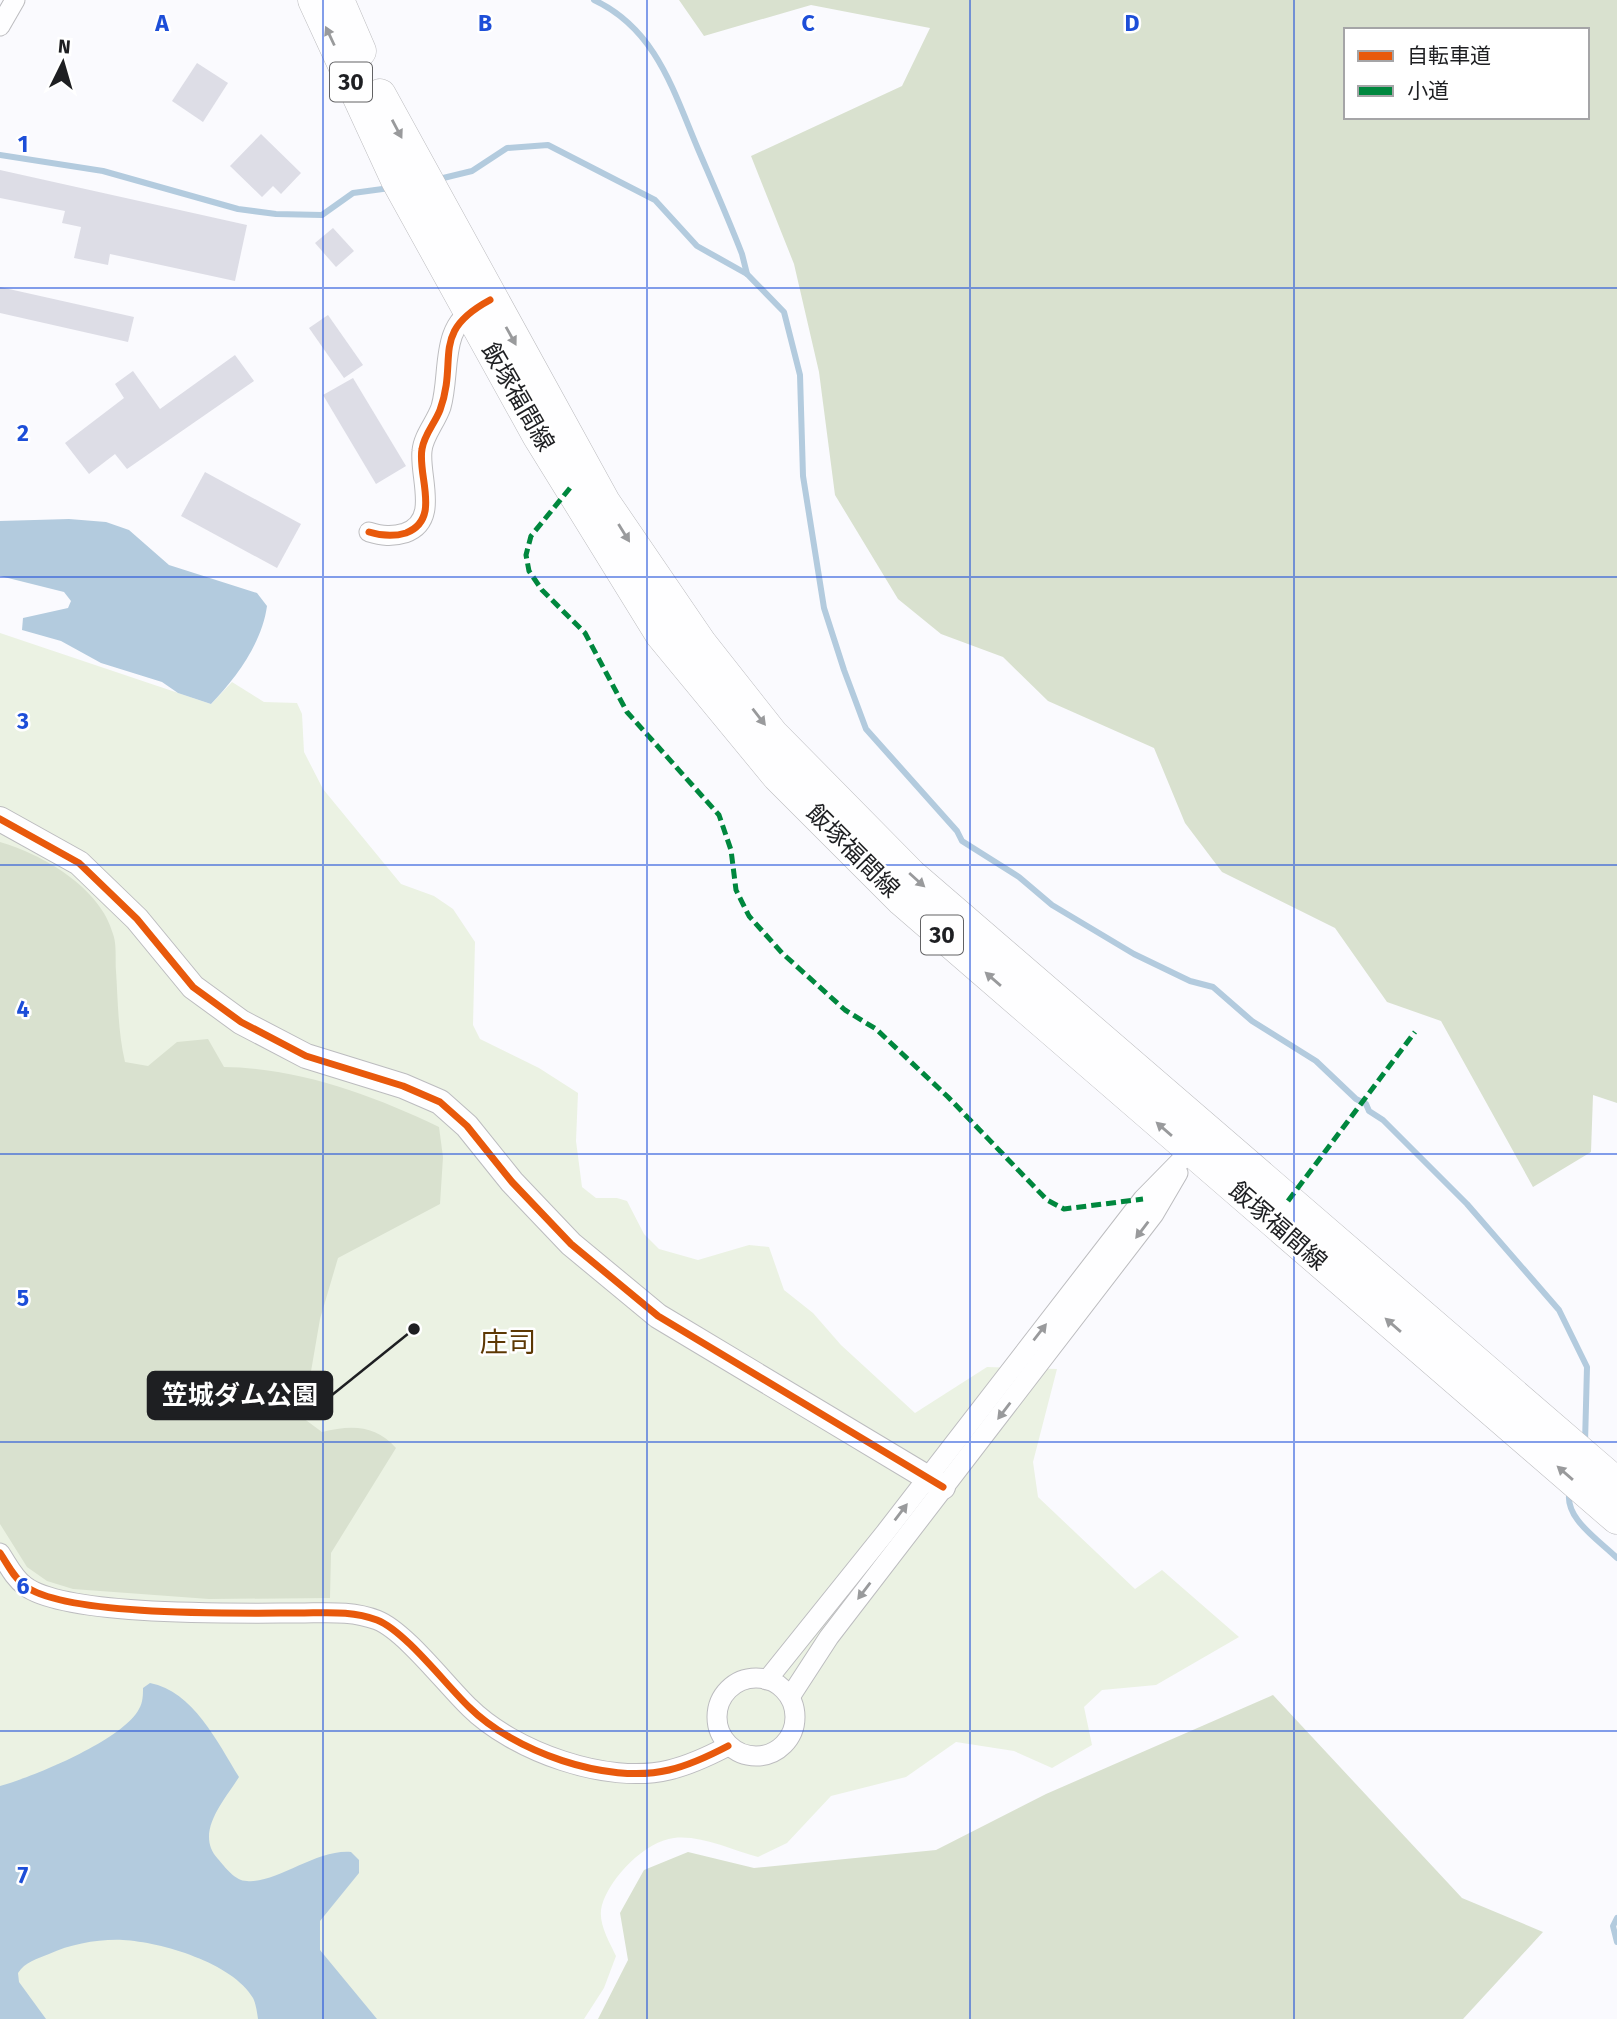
<svg xmlns="http://www.w3.org/2000/svg" width="1617" height="2019" font-family="'Fira Sans','Noto Sans JP',sans-serif">
<rect width="100%" height="100%" fill="#fafafe"/>
<path fill="#ebf2e3" d="M0 633 211 704 232 682 264 702 297 703 302 714 304 752 323 789 401 884 434 896 453 909 475 942 473 1025 480 1039 539 1068 578 1093 576 1141 582 1187 596 1198H617L627 1201 644 1234 659 1249 698 1260 749 1245 769 1247 784 1290 813 1313 841 1345 915 1413 987 1367 1057 1369 1033 1462 1038 1497 1135 1589 1162 1570 1239 1637 1156 1685 1102 1690 1084 1707 1092 1745 1052 1768 1014 1751 956 1742 906 1777 831 1796 787 1843 758 1857C731 1850 702 1835 674 1838 645 1841 610 1878 602 1905 597 1922 609 1941 616 1956L604 1988 584 2019H0Z"/>
<g fill="#d9e1cf" fill-rule="evenodd">
<path d="M679 0H1617V1103L1593 1095 1591 1152 1533 1187 1441 1021 1387 1002 1335 928 1222 872 1185 823 1154 748 1048 701 1003 657 941 634 898 599 835 495 819 372 794 264 751 156 902 86 930 28 811 5 704 36ZM1346 30H1587V117H1346Z"/>
<path d="M0 842C42 854 101 888 113 934 117 945 115 960 116 971 118 1002 118 1032 125 1062L148 1066 177 1042 208 1039 224 1067C298 1068 373 1095 439 1127L443 1157 440 1204 338 1258 320 1319 303 1418 322 1432C350 1425 375 1424 396 1448L331 1553 330 1598 209 1599 73 1589 47 1581 27 1567 0 1524Z"/>
<polygon points="1273,1695 1462,1898 1543,1932 1463,2019 598,2019 628,1960 620,1913 644,1870 688,1852 754,1868 936,1850 1046,1794"/>
</g>
<g fill="#b3cbde">
<path d="M69 519 106 522 129 530 169 565 257 593 267 606C262 643 236 678 211 704L178 693 162 682 101 663 61 641 22 630 23 618 68 608 71 601 64 592 0 576V521Z"/>
<path d="M150 1683C193 1691 218 1743 239 1777 224 1801 194 1833 218 1859 225 1867 235 1881 247 1881 276 1884 316 1849 351 1852L359 1860V1873L320 1921V1950L377 2019H258C257 2012 256 2004 253 1998 233 1963 161 1942 123 1940 98 1939 71 1944 49 1954 37 1959 25 1962 18 1973L19 1982 46 2019H0V1786C33 1777 123 1740 139 1709 143 1703 143 1694 143 1688Z"/>
</g>
<g fill="none" stroke-linecap="round" stroke-linejoin="round">
<g stroke="#b3cbde" stroke-width="6">
<path d="M594 0C656 29 673 90 698 149 713 184 728 218 742 254L747 274"/>
<polyline points="0,155 103,171 238,209 276,214 322,215 353,193 390,188"/>
<polyline points="435,180 472,171 507,148 548,145 655,200 697,246 747,274 784,312 800,375 803,476 824,608 844,670 866,729 957,831 962,841 1019,877 1052,905 1134,954 1190,981 1213,987 1252,1021 1316,1061 1356,1099 1366,1104 1369,1111 1383,1120 1467,1204 1559,1310 1587,1367 1585,1443"/>
<path d="M1570 1490C1562 1517 1599 1540 1617 1558"/>
<polyline points="1617,1918 1613,1926 1617,1942"/>
</g>
</g>
<g fill="#dddde6">
<polygon points="197,63 228,83 203,122 172,101"/>
<polygon points="261,134 301,173 281,194 273,186 262,197 230,166"/>
<polygon points="0,170 247,225 235,281 110,254 108,265 74,258 81,227 62,223 65,211 0,198"/>
<polygon points="333,228 354,251 336,267 315,243"/>
<polygon points="0,287 134,317 128,342 0,313"/>
<polygon points="328,315 363,365 344,378 309,328"/>
<polygon points="235,355 254,381 127,469 115,454 89,474 65,443 124,398 115,384 133,371 160,409"/>
<polygon points="353,378 406,466 376,484 323,395"/>
<polygon points="205,472 301,524 277,568 181,516"/>
</g>
<g fill="none" stroke-linecap="round" stroke-linejoin="round">
<defs>
<g id="minor">
<polyline points="0,26 15,0"/>
<path d="M369 532C382 536 392 537 405 533 440 521 419 477 422 451 423 436 436 422 441 407 451 372 439 327 477 307"/>
<path d="M0 1553C8 1565 14 1578 25 1586 66 1617 242 1613 298 1613 325 1613 351 1610 377 1620 405 1631 446 1685 469 1707 513 1751 607 1785 669 1770 690 1765 709 1756 728 1746"/>
<circle cx="756" cy="1717" r="39"/>
<polyline points="767,1680 885,1533 1143,1199 1198,1143"/>
<polyline points="790,1697 829,1637 1154,1214 1178,1173"/>
</g>
<polyline id="tertiary" points="0,819 79,863 137,919 193,987 241,1022 306,1056 403,1086 440,1102 467,1126 512,1182 571,1244 658,1316 943,1487"/>
<g id="primary">
<polyline points="314,0 397,180 538,435 661,634 778,776 902,900 1617,1518"/>
<polyline points="338,0 360,51"/>
<polyline points="380,95 604,502 701,644 772,734 911,875 1617,1484"/>
</g>
</defs>
<use href="#minor" stroke="#bcbcbf" stroke-width="21"/>
<use href="#tertiary" stroke="#bcbcbf" stroke-width="26"/>
<use href="#primary" stroke="#bcbcbf" stroke-width="33"/>
<use href="#minor" stroke="#fefeff" stroke-width="19"/>
<use href="#tertiary" stroke="#fefeff" stroke-width="24"/>
<use href="#primary" stroke="#fefeff" stroke-width="32"/>
<g stroke="#00873e" stroke-width="5" stroke-dasharray="10 5" stroke-linecap="butt">
<polyline points="570,488 531,536 526,555 529,571 542,590 585,633 627,712 719,815 731,850 736,890 749,916 782,953 845,1010 876,1029 948,1097 1047,1200 1064,1209 1143,1199"/>
<polyline points="1288,1201 1415,1032"/>
</g>
<defs>
<g id="cycleway">
<path d="M369 532C382 536 393 537 406 533 442 519 417 476 422 449 424 435 435 423 440 410 459 358 429 333 490 300"/>
<polyline points="0,819 79,863 137,919 193,987 241,1022 306,1056 403,1086 440,1102 467,1126 512,1182 571,1244 658,1316 943,1487"/>
<path d="M0 1553C8 1565 14 1578 25 1586 66 1617 242 1613 298 1613 325 1613 351 1610 377 1620 405 1631 446 1685 469 1707 513 1751 607 1785 669 1770 690 1765 709 1756 728 1746"/>
</g>
</defs>
<use href="#cycleway" stroke="#fff" stroke-width="11"/>
<use href="#cycleway" stroke="#e8590c" stroke-width="7"/>
</g>
<defs><path id="oneway-solid" d="M-6-.8H1V-3.2L6.5 0L1 3.2V.8H-6Z" transform="scale(1.75)"/></defs>
<g fill="#999a9c">
<use href="#oneway-solid" transform="translate(330 36) rotate(-115)"/>
<use href="#oneway-solid" transform="translate(397 129) rotate(62)"/>
<use href="#oneway-solid" transform="translate(511 336) rotate(61)"/>
<use href="#oneway-solid" transform="translate(624 533) rotate(58)"/>
<use href="#oneway-solid" transform="translate(759 717) rotate(52)"/>
<use href="#oneway-solid" transform="translate(917 880) rotate(42)"/>
<use href="#oneway-solid" transform="translate(993 979) rotate(-139)"/>
<use href="#oneway-solid" transform="translate(1164 1129) rotate(-139)"/>
<use href="#oneway-solid" transform="translate(1142 1230) rotate(127)"/>
<use href="#oneway-solid" transform="translate(1393 1325) rotate(-139)"/>
<use href="#oneway-solid" transform="translate(1040 1332) rotate(-52)"/>
<use href="#oneway-solid" transform="translate(1004 1411) rotate(127)"/>
<use href="#oneway-solid" transform="translate(1565 1473) rotate(-139)"/>
<use href="#oneway-solid" transform="translate(901 1512) rotate(-53)"/>
<use href="#oneway-solid" transform="translate(864 1591) rotate(127)"/>
</g>
<path fill="none" stroke="#1d4ed8" stroke-width="2" stroke-opacity="0.55" d="M323 0V2019M647 0V2019M970 0V2019M1294 0V2019M0 288H1617M0 577H1617M0 865H1617M0 1154H1617M0 1442H1617M0 1731H1617"/>
<g text-anchor="middle" stroke-width="5" stroke-linejoin="round" paint-order="stroke">
<g fill="#fff" stroke="#626264" stroke-width="2">
<rect x="330" y="62.5" width="42" height="39" rx="5"/>
<rect x="921" y="915.5" width="42" height="39" rx="5"/>
</g>
<g font-size="23" font-weight="bold" fill="#1e1f22">
<text x="351" y="90">30</text>
<text x="942" y="943">30</text>
</g>
<g font-size="24" fill="#1e1f22" stroke="#fff">
<text transform="translate(518 397) rotate(60)" y="8">飯塚福間線</text>
<text transform="translate(853 851) rotate(45)" y="8">飯塚福間線</text>
<text transform="translate(1278 1226) rotate(41)" y="8">飯塚福間線</text>
</g>
<g font-size="28" fill="#5d3804" stroke="#fff">
<text x="508" y="1352">庄司</text>
</g>
</g>
<g font-size="23" text-anchor="middle" font-weight="bold" fill="#1d4ed8" stroke="#fff" stroke-width="5" stroke-linejoin="round" paint-order="stroke">
<text x="162" y="31">A</text>
<text x="485" y="31">B</text>
<text x="808" y="31">C</text>
<text x="1132" y="31">D</text>
<text x="23" y="152">1</text>
<text x="23" y="441">2</text>
<text x="23" y="729">3</text>
<text x="23" y="1017">4</text>
<text x="23" y="1306">5</text>
<text x="23" y="1594">6</text>
<text x="23" y="1883">7</text>
</g>
<path fill="none" stroke="#1e1f22" stroke-width="2.5" d="M414 1329L332 1395"/>
<circle fill="#1e1f22" stroke="#fff" stroke-width="2.5" cx="414" cy="1329" r="7"/>
<rect fill="#1e1f22" stroke="#1e1f22" stroke-width="2.5" x="148" y="1372" width="184" height="47" rx="7"/>
<g font-size="26" text-anchor="middle" font-weight="bold" fill="#fff">
<text x="240" y="1404">笠城ダム公園</text>
</g>
<rect x="1344" y="28" width="245" height="91" fill="#ffffff" stroke="#a5a5a7" stroke-width="2"/>
<rect x="1358" y="51" width="35" height="10" fill="#e8590c" stroke="#a5a5a7" stroke-width="2"/>
<text x="1407" y="63" font-size="21" fill="#1e1f22">自転車道</text>
<rect x="1358" y="86" width="35" height="10" fill="#00873e" stroke="#a5a5a7" stroke-width="2"/>
<text x="1407" y="98" font-size="21" fill="#1e1f22">小道</text>
<g transform="translate(63 63) rotate(5)" stroke="#ffffff" stroke-width="5" paint-order="stroke">
<path d="M0-5L12 26L0 18L-12 26Z" fill="#1e1f22"/>
<text y="-10" font-size="19" font-weight="bold" text-anchor="middle" fill="#1e1f22">N</text>
</g>
</svg>
